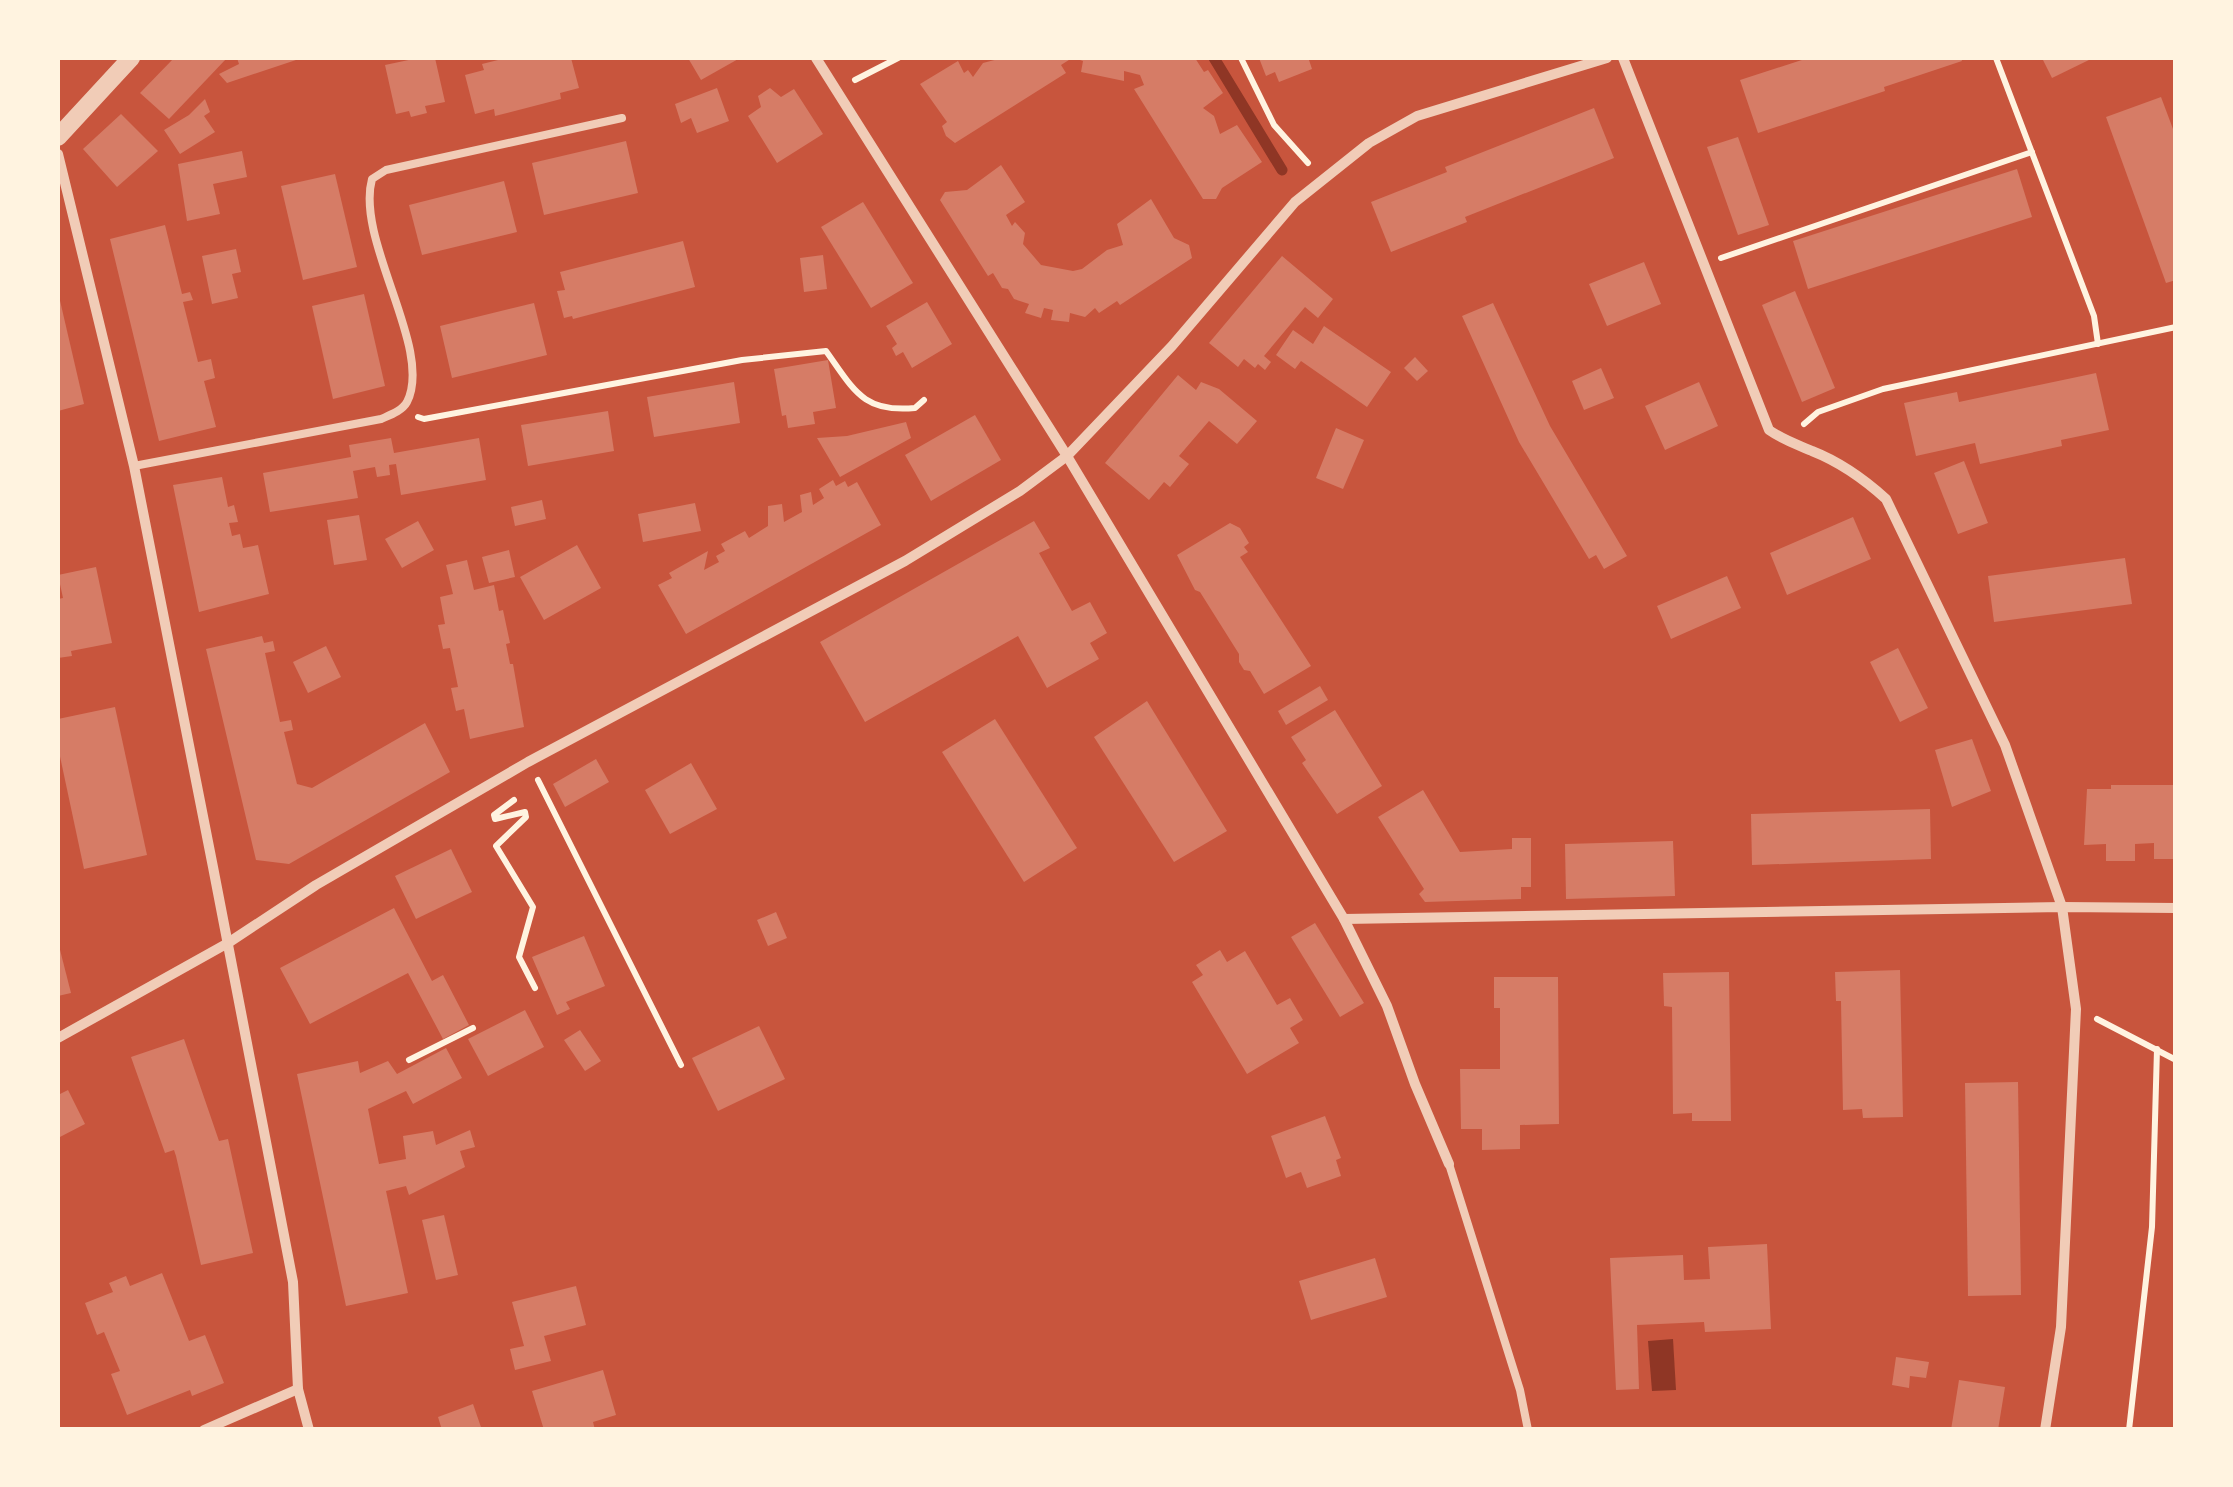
<svg xmlns="http://www.w3.org/2000/svg" width="2233" height="1487" font-family="Arial,sans-serif">
<rect width="100%" height="100%" fill="#c8553d"/>
<polygon fill="#8f3625" points="1673,1339 1676,1390 1652,1391 1648,1341"/>
<g fill="none" stroke-linecap="round" stroke-linejoin="round">
<polyline stroke="#8f3625" stroke-width="11" points="1214,58 1282,170"/>
</g>
<g fill="#d67c66">
<polygon points="174,58 226,59 169,119 140,93"/>
<polygon points="237,58 296,58 296,60 227,83 219,74 239,64"/>
<polygon points="418,58 435,58 445,102 425,106 427,113 411,117 409,111 396,114 385,65"/>
<polygon points="506,58 571,58 579,88 560,93 561,99 495,116 494,109 475,114 465,75 484,70 482,64"/>
<polygon points="688,58 740,58 701,80"/>
<polygon points="1002,58 1072,58 1061,65 1066,73 955,143 946,136 942,126 947,122 920,84 958,61 964,73 968,70 973,77 983,63"/>
<polygon points="1074,58 1195,58 1204,72 1208,70 1223,93 1203,108 1214,116 1220,134 1237,125 1262,162 1222,188 1216,199 1203,199 1134,89 1144,85 1140,75 1124,71 1124,81 1081,72 1083,61"/>
<polygon points="1259,58 1315,58 1309,60 1312,69 1279,82 1275,72 1266,76"/>
<polygon points="1808,58 1961,58 1962,61 1884,87 1885,91 1758,133 1740,80"/>
<polygon points="2042,58 2093,58 2052,78"/>
<polygon points="717,88 729,121 697,133 691,118 681,123 675,104"/>
<polygon points="770,88 781,97 794,89 823,134 777,163 748,116 761,107 758,96"/>
<polygon points="2161,97 2176,137 2176,280 2166,283 2106,117"/>
<polygon points="205,99 210,112 204,116 215,132 180,154 164,130 189,115"/>
<polygon points="1594,108 1614,158 1465,217 1467,222 1391,252 1371,202 1447,172 1445,167"/>
<polygon points="121,114 158,151 117,187 83,149"/>
<polygon points="1738,137 1769,225 1738,235 1707,147"/>
<polygon points="626,141 638,193 544,215 532,163"/>
<polygon points="242,151 247,177 213,184 220,214 187,221 178,164"/>
<polygon points="1001,165 1025,202 1006,215 1012,226 1015,222 1025,233 1023,244 1041,265 1073,271 1082,269 1107,250 1123,245 1117,224 1151,199 1174,238 1189,245 1192,258 1120,305 1117,301 1099,313 1095,308 1085,317 1070,313 1069,322 1051,320 1053,310 1044,308 1041,318 1025,313 1029,304 1014,299 1008,289 1002,288 993,273 988,276 940,200 945,192 967,190"/>
<polygon points="2017,169 2032,217 1808,289 1793,241"/>
<polygon points="335,174 357,267 303,280 281,186"/>
<polygon points="504,181 517,232 422,255 409,205"/>
<polygon points="863,202 913,283 871,308 821,227"/>
<polygon points="165,225 182,294 190,292 193,300 183,302 198,362 211,359 215,378 204,381 216,427 159,441 110,239"/>
<polygon points="683,241 695,287 573,319 572,316 564,318 557,291 565,290 560,272"/>
<polygon points="236,249 241,272 232,274 238,298 212,304 202,256"/>
<polygon points="823,255 827,289 804,292 800,258"/>
<polygon points="1282,256 1333,299 1318,318 1305,307 1264,356 1271,362 1265,370 1258,364 1255,368 1244,359 1238,367 1209,343"/>
<polygon points="1644,262 1661,304 1607,326 1589,284"/>
<polygon points="1795,291 1835,388 1802,402 1762,305"/>
<polygon points="58,292 84,404 58,411"/>
<polygon points="364,294 385,386 333,399 312,306"/>
<polygon points="927,302 952,344 912,368 903,352 896,356 892,348 897,344 886,326"/>
<polygon points="534,303 547,355 452,378 440,326"/>
<polygon points="1493,303 1550,426 1627,556 1604,569 1596,555 1589,559 1519,442 1462,316"/>
<polygon points="1324,326 1391,372 1367,407 1301,361 1295,369 1276,355 1293,330 1313,344"/>
<polygon points="1415,357 1428,371 1417,381 1404,368"/>
<polygon points="828,360 836,408 813,412 815,424 788,428 786,415 782,416 774,369"/>
<polygon points="1601,368 1614,398 1584,410 1572,381"/>
<polygon points="2096,373 2109,430 2061,440 2062,446 1980,464 1975,443 1916,456 1904,403 1957,392 1959,402"/>
<polygon points="1178,375 1196,390 1201,382 1219,389 1257,421 1237,444 1209,421 1179,456 1189,464 1170,487 1164,482 1149,500 1105,463"/>
<polygon points="734,382 740,423 654,437 647,397"/>
<polygon points="1699,382 1718,426 1665,450 1645,406"/>
<polygon points="608,411 614,451 528,466 521,425"/>
<polygon points="975,415 1001,460 931,501 905,455"/>
<polygon points="906,422 911,438 840,477 817,438 847,436"/>
<polygon points="1336,428 1364,440 1343,489 1316,478"/>
<polygon points="391,438 394,453 479,438 486,480 401,495 396,464 389,465 390,475 377,477 375,467 353,471 358,498 270,512 263,473 351,457 349,445"/>
<polygon points="1964,461 1988,523 1958,534 1934,473"/>
<polygon points="222,477 228,507 234,505 238,522 229,523 232,536 240,534 243,548 258,545 269,594 199,612 173,485"/>
<polygon points="833,480 836,486 845,481 848,487 857,482 881,525 686,634 658,585 672,578 669,573 708,551 704,570 719,562 716,556 725,551 721,544 745,531 749,538 768,526 768,506 782,504 784,522 802,512 800,495 811,492 813,505 824,498 819,489"/>
<polygon points="542,500 546,519 515,526 511,507"/>
<polygon points="695,503 701,531 643,542 638,514"/>
<polygon points="359,515 367,560 334,565 327,520"/>
<polygon points="1853,517 1871,559 1787,595 1770,553"/>
<polygon points="418,521 434,550 402,568 385,539"/>
<polygon points="1034,521 1050,548 1039,553 1072,611 1090,602 1107,633 1090,643 1099,659 1047,688 1018,636 865,722 820,642"/>
<polygon points="1230,523 1240,528 1249,543 1244,547 1248,552 1240,557 1311,666 1264,694 1250,671 1244,670 1239,662 1239,654 1200,592 1195,590 1177,555"/>
<polygon points="577,545 601,588 544,620 520,577"/>
<polygon points="509,550 515,577 489,583 482,557"/>
<polygon points="2125,558 2132,604 1994,622 1988,576"/>
<polygon points="467,560 474,590 494,585 499,611 503,610 510,643 506,644 510,664 513,664 524,727 470,739 464,709 456,711 451,688 458,687 450,648 443,649 438,625 445,624 440,597 453,594 446,565"/>
<polygon points="96,567 112,643 71,651 72,656 58,658 58,599 63,598 58,575"/>
<polygon points="1727,576 1741,608 1671,639 1657,606"/>
<polygon points="262,636 264,643 273,641 275,651 265,653 280,722 291,720 293,730 284,732 297,784 312,788 425,723 450,772 289,864 256,860 206,649"/>
<polygon points="326,646 341,677 308,693 293,662"/>
<polygon points="1898,648 1928,708 1900,722 1870,662"/>
<polygon points="1320,686 1328,700 1286,725 1278,711"/>
<polygon points="1147,701 1227,831 1174,862 1094,737"/>
<polygon points="115,707 147,855 84,869 58,747 58,719"/>
<polygon points="1335,710 1382,786 1337,814 1302,763 1306,760 1291,737"/>
<polygon points="995,719 1077,848 1024,882 942,752"/>
<polygon points="1972,739 1991,791 1952,807 1935,750"/>
<polygon points="596,759 609,782 565,807 553,784"/>
<polygon points="691,763 717,809 670,834 645,790"/>
<polygon points="2111,785 2176,785 2176,859 2154,859 2154,843 2135,844 2135,861 2106,861 2106,844 2084,845 2087,789 2111,789"/>
<polygon points="1423,790 1460,852 1512,849 1512,838 1531,838 1531,887 1521,887 1521,899 1425,902 1419,894 1424,889 1378,817"/>
<polygon points="1930,809 1931,859 1752,865 1751,814"/>
<polygon points="1673,841 1675,896 1566,899 1565,844"/>
<polygon points="451,849 472,892 416,919 395,876"/>
<polygon points="394,908 432,981 443,975 469,1025 443,1039 408,973 310,1024 280,968"/>
<polygon points="776,912 787,938 768,946 757,920"/>
<polygon points="1315,923 1364,1003 1340,1017 1291,937"/>
<polygon points="584,936 605,986 566,1002 570,1009 557,1015 532,957"/>
<polygon points="58,942 71,993 58,996"/>
<polygon points="1220,950 1227,962 1245,951 1277,1005 1290,998 1303,1020 1290,1028 1299,1043 1247,1074 1192,982 1203,975 1196,965"/>
<polygon points="1900,970 1903,1117 1863,1118 1862,1109 1843,1110 1841,1001 1836,1001 1835,972"/>
<polygon points="1729,972 1731,1121 1692,1121 1692,1113 1673,1114 1672,1007 1664,1006 1663,973"/>
<polygon points="1494,977 1558,977 1559,1124 1520,1125 1520,1149 1482,1150 1482,1129 1461,1129 1460,1069 1500,1069 1500,1008 1494,1008"/>
<polygon points="525,1010 544,1047 488,1076 468,1039"/>
<polygon points="759,1026 785,1079 718,1111 692,1058"/>
<polygon points="580,1030 601,1061 585,1071 564,1040"/>
<polygon points="184,1039 219,1141 228,1139 253,1253 201,1265 176,1156 174,1150 165,1153 131,1057"/>
<polygon points="446,1048 462,1078 413,1104 406,1091 368,1109 379,1164 406,1159 403,1136 433,1131 436,1145 470,1130 475,1147 460,1151 465,1167 409,1195 406,1186 386,1191 408,1293 346,1306 297,1074 358,1061 360,1073 388,1061 397,1074"/>
<polygon points="2018,1082 2021,1295 1968,1296 1965,1083"/>
<polygon points="68,1090 85,1124 58,1138 58,1095"/>
<polygon points="1325,1116 1341,1158 1336,1160 1341,1176 1307,1188 1301,1172 1286,1178 1271,1136"/>
<polygon points="444,1215 458,1275 436,1280 422,1220"/>
<polygon points="1767,1244 1771,1329 1705,1332 1704,1322 1637,1325 1639,1389 1616,1390 1610,1258 1683,1255 1684,1280 1710,1279 1708,1247"/>
<polygon points="1375,1258 1387,1297 1311,1320 1299,1281"/>
<polygon points="162,1273 189,1341 205,1335 224,1383 192,1396 190,1390 127,1415 111,1374 120,1371 115,1359 104,1332 97,1335 85,1303 113,1292 109,1283 126,1276 130,1286"/>
<polygon points="576,1286 586,1325 544,1336 551,1361 515,1370 510,1349 524,1346 512,1302"/>
<polygon points="1896,1357 1929,1362 1926,1378 1910,1376 1909,1388 1892,1385"/>
<polygon points="603,1370 616,1415 593,1422 595,1430 544,1430 532,1391"/>
<polygon points="1959,1380 2005,1387 1998,1430 1951,1430"/>
<polygon points="473,1404 482,1430 442,1430 438,1417"/>
</g>
<g fill="none" stroke-linecap="round" stroke-linejoin="round">
<g stroke="#fff3e0" stroke-width="6">
<polyline points="1241,58 1274,125 1308,163"/>
<polyline points="1996,58 2094,316 2098,344"/>
<polyline points="855,80 898,58"/>
<polyline points="1721,258 2032,152"/>
<path d="M418 417 424 419 742 360 826 351C854 390 863 413 915 408L924 400"/>
<polyline points="1804,424 1818,412 1883,389 2176,327"/>
<polyline points="538,780 681,1065"/>
<polyline points="514,800 494,815 495,819 525,812 526,817 496,846 533,907 519,957 535,988"/>
<polyline points="2097,1019 2176,1060"/>
<polyline points="409,1060 473,1028"/>
<polyline points="2129,1430 2152,1227 2157,1049"/>
</g>
<g stroke="#f1ccb7" stroke-width="8">
<path d="M134 466 381 419C390 415 402 411 407 402 434 349 355 241 372 179L386 170 622 118"/>
<polyline points="1449,1164 1520,1390 1528,1430"/>
</g>
<g stroke="#f1ccb7" stroke-width="10">
<polyline points="816,58 1067,456 1344,919 1387,1006 1415,1084 1449,1164"/>
<path d="M1623 58 1769 430C1783 440 1796 444 1812 451 1840 462 1864 479 1886 499L2005 745 2062 907 2076 1009 2061 1327 2045 1430"/>
<polyline points="58,154 134,466 213,867 293,1282 298,1389 309,1430"/>
<polyline points="1344,919 2062,907 2176,908"/>
<polyline points="58,1038 228,943 316,885 528,762 905,561 1020,491 1067,456 1172,346 1295,202 1369,143 1417,116 1607,58"/>
<polyline points="204,1430 298,1389"/>
</g>
<polyline stroke="#f1ccb7" stroke-width="18" points="58,137 131,58"/>
</g>
<rect width="2233" height="1487" fill="none" stroke="#fff3e0" stroke-width="120"/>
</svg>
